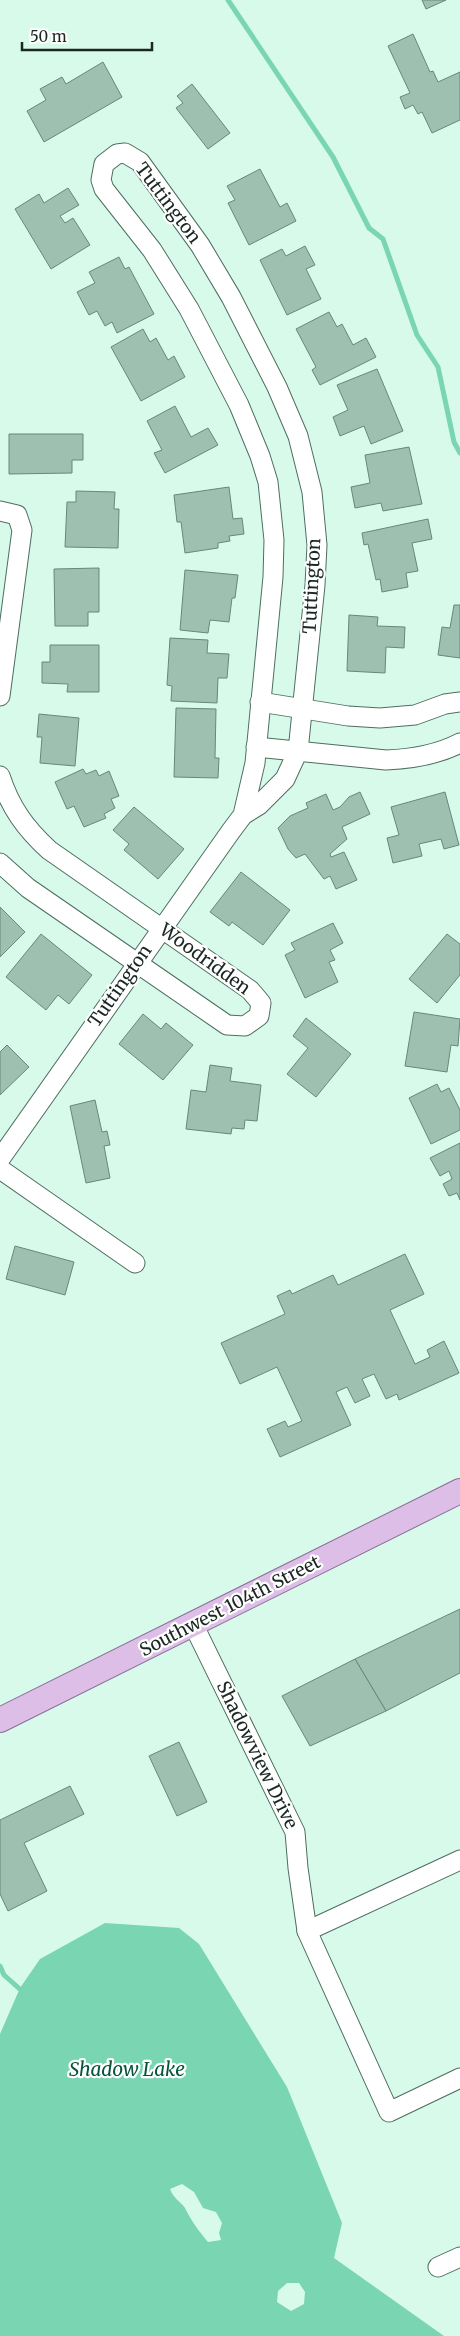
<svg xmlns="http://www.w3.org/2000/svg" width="460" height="2336" font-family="Merriweather,serif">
<rect width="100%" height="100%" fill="#d7faeb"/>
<path fill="#79d5b2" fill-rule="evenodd" d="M105 1923 179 1928 199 1944 287 2087 342 2223 334 2258 444 2336H0V2034L20 1988 40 1959ZM182 2184 194 2192 203 2208 216 2212 222 2223 219 2233 221 2240 208 2242C198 2230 192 2222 185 2208 180 2201 174 2199 170 2189ZM287 2283H299L305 2292 304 2304 291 2311 277 2302 278 2291Z"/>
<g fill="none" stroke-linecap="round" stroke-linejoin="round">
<g stroke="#79d5b2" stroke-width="5">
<polyline points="228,0 333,157 369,228 383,239 417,335 438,367 454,442 460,453"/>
<polyline points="0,1966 4,1975 22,1991"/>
</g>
</g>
<g fill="#9ec0b1" stroke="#68877a">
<polygon points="422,0 446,0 426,9"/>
<polygon points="413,34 430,72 433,71 438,82 460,72 460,120 432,133 422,112 418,114 413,105 405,109 400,97 410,93 388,46"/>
<polygon points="103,62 122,97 44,142 27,111 46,100 40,89 62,77 66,84"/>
<polygon points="192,84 230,133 208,149 176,108 183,103 177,96"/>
<polygon points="260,169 280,207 287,203 296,221 249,245 228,203 235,200 227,186"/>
<polygon points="68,188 79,205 60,216 65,223 73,218 90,245 51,269 15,209 39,194 44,203"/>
<polygon points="305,246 315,265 306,269 321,299 287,315 260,260 282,249 286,256"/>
<polygon points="119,257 125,269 129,267 154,314 117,333 112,322 105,326 97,311 89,315 77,292 95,283 89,272"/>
<polygon points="329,312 337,327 342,324 353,345 366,338 376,357 320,385 312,370 316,367 296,329"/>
<polygon points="143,329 150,342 156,338 168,360 174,356 185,377 141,401 111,347"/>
<polygon points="377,369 403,431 371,444 364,426 340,436 333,417 348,410 337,385"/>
<polygon points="175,406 191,437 208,428 218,445 165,473 154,453 162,450 147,421"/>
<polygon points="9,434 83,434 83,460 72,460 72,473 9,474"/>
<polygon points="409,447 422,504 383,511 381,503 355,508 351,487 370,483 365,455"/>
<polygon points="229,487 233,519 242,518 244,534 229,536 230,541 218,543 218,548 185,553 181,522 177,522 174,495"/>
<polygon points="76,491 115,492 114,509 119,509 118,548 65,547 67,502 76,502"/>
<polygon points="428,519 432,539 412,543 418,571 406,573 408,587 382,592 380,579 376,580 368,544 364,545 362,533"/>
<polygon points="99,568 99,612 88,612 88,626 55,626 54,569"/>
<polygon points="185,570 238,575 235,598 232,598 229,622 210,620 208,633 180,630"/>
<polygon points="454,605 460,605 460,658 438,655 442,627 450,628"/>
<polygon points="349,615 378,617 377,626 405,627 404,648 386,647 385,673 347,671"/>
<polygon points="170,638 208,640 207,653 229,654 227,678 218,678 217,703 171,701 172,686 167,685"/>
<polygon points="50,645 99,645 99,692 67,692 68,684 42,683 42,662 50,662"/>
<polygon points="176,708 216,709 215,758 219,758 218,778 174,777"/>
<polygon points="39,714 79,718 75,766 40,763 42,737 37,737"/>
<polygon points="83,769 86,774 96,770 99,776 109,771 119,796 111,799 115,808 104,814 106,818 84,827 74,806 67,809 55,782"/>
<polygon points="360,792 370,814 342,827 347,839 330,854 331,857 344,852 357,880 336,889 330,876 324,879 305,854 296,858 288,849 278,828 290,816 308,808 306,803 326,794 333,810 340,807 349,797"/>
<polygon points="445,792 459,845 444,849 441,839 419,844 422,856 393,863 387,838 399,835 391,807"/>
<polygon points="134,807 184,849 158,879 124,850 129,844 113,830"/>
<polygon points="241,872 290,910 263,945 232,922 229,926 210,912"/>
<polygon points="0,907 25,932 0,957"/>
<polygon points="333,923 343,943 330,950 335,960 329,962 338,982 305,998 285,955 295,950 291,943"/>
<polygon points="41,934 92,975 69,1004 58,995 46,1010 6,977"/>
<polygon points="447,934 460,944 460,975 437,1003 409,979"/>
<polygon points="414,1012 460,1019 458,1046 451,1045 447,1072 405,1066"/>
<polygon points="143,1014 161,1029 166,1023 193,1045 163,1080 119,1044"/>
<polygon points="306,1018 351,1054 316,1097 287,1074 308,1048 293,1036"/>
<polygon points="7,1045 29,1067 0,1095 0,1052"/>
<polygon points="210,1065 232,1068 230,1081 261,1085 257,1121 245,1120 244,1129 232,1128 231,1134 186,1129 191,1090 206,1092"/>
<polygon points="437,1084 441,1092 449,1088 460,1110 460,1130 431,1144 409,1098"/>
<polygon points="95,1100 102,1132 107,1131 110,1145 104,1146 110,1178 86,1183 70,1106"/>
<polygon points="460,1143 460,1200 457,1193 449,1196 443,1184 452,1179 449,1171 440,1176 430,1158"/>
<polygon points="15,1246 74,1262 65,1295 6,1279"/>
<polygon points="405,1254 424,1294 390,1310 415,1364 430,1357 427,1350 444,1341 459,1373 399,1400 397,1394 386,1399 374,1374 362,1379 370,1396 355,1403 347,1387 336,1392 351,1425 280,1457 267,1429 285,1421 288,1427 302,1421 277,1367 240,1384 221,1343 285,1314 277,1296 290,1290 292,1294 333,1275 338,1285"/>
<polygon points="460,1609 460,1673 386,1711 355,1659"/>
<polygon points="355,1659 386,1711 310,1746 282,1696"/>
<polygon points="179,1742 207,1802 177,1816 149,1756"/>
<polygon points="70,1786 84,1814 24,1843 47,1891 8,1911 0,1894 0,1820"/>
</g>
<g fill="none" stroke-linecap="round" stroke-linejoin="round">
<defs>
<g id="minor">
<polyline points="0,511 17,515 22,530 0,696"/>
<polyline points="260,702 348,716 380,718 415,715 445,704 460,702"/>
<path d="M256 747 386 760C411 759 437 755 460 743"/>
<path d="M0 776C10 807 25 828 49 850L250 990 261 1003 259 1016 245 1026 227 1025 28 888 0 863"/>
<polyline points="0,1159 231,831 243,815 259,805 285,779 298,751 315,585 317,545 312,492 298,436 277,387 231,297 200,245 140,162 125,153 117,154 104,164 101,180 104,189 152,250 189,309 239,405 260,456 268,482 274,540 273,577 255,763 243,815"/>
<polyline points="0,1169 135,1263"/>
<polyline points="193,1624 295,1832 298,1868 307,1931 389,2112 460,2078"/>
<polyline points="307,1931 460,1860"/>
<polyline points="438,2267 460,2257"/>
</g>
<polyline id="major" points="0,1720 460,1491"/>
</defs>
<use href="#minor" stroke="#4e6d60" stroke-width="21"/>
<use href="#major" stroke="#8a6d97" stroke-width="26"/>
<use href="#minor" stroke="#fff" stroke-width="19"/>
<use href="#major" stroke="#ddbee6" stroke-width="24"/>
</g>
<g text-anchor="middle" stroke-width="4.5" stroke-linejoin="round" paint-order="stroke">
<g font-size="18" fill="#1a2722" stroke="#fefefe">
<text transform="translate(168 203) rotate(53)" y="6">Tuttington</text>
<text transform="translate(312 586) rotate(-87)" y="6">Tuttington</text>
<text transform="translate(205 959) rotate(36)" y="6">Woodridden</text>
<text transform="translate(120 986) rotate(-55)" y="6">Tuttington</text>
<text transform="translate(230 1606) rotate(-27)" y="6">Southwest 104th Street</text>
<text transform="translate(257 1755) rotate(64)" y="6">Shadowview Drive</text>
</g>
<g font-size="19" font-style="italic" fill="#05543e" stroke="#fefefe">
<text x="127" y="2076">Shadow Lake</text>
</g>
</g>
<path d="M22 42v8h130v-8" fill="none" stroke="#1a2722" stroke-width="2.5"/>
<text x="30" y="42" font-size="15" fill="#1a2722" stroke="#fefefe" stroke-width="4" paint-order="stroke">50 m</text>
</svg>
